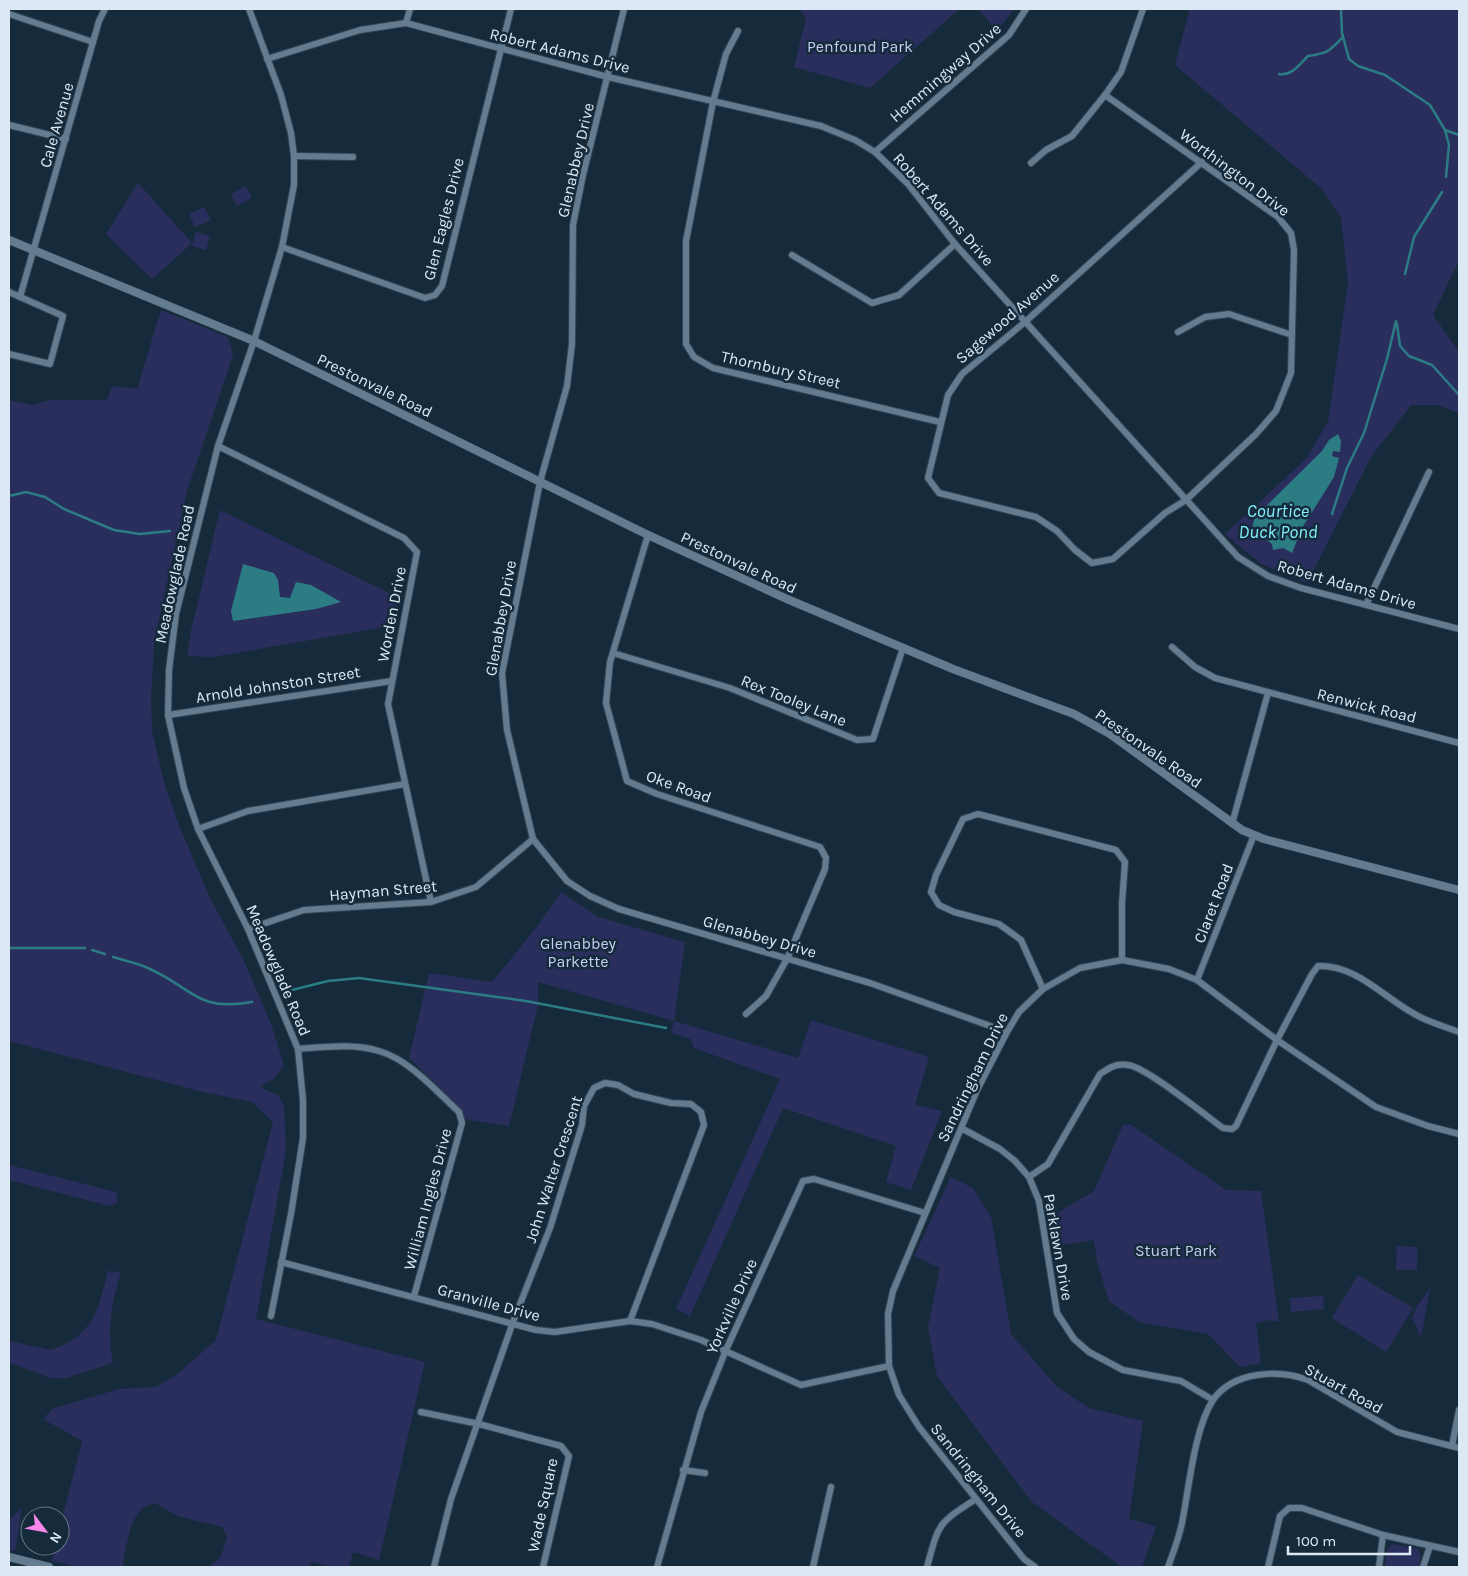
<svg xmlns="http://www.w3.org/2000/svg" width="1468" height="1576" font-family="Karla,sans-serif">
<rect width="100%" height="100%" fill="#152b3b"/>
<g fill="#2a2e5d">
<polygon points="800,9 959,9 870,88 794,67 806,19"/>
<polygon points="978,9 1014,9 997,31"/>
<polygon points="1190,9 1459,9 1459,260 1433,315 1459,352 1459,413 1437,405 1411,405 1371,457 1307,583 1261,564 1225,534 1306,459 1328,422 1348,283 1341,218 1322,189 1175,65"/>
<polygon points="138,183 192,243 152,279 106,234"/>
<polygon points="246,186 252,198 237,206 231,194"/>
<polygon points="204,207 211,220 195,227 189,214"/>
<polygon points="196,232 210,236 206,250 192,246"/>
<path d="M161 310 228 337 233 355 187 491 154 643 151 699 152 731 165 786 180 828 210 898 245 963 271 1024 284 1065 275 1078 260 1087 279 1096 284 1106 286 1150 256 1319 425 1362 379 1560 353 1552 349 1567H334L311 1562 310 1567H209L221 1557 227 1536 222 1527 177 1516 155 1503C128 1508 128 1545 122 1567H80L52 1561 55 1546H60V1527L82 1441 43 1419 52 1409 119 1389 156 1387 176 1375 216 1340 273 1122 252 1102 203 1092 9 1041V400L32 405 51 400H107L112 386 137 389Z"/>
<polygon points="220,510 397,597 392,626 212,657 187,656 191,631"/>
<polygon points="561,892 598,917 685,942 674,1021 798,1058 811,1020 929,1057 915,1105 942,1111 911,1190 886,1182 896,1146 783,1108 690,1316 676,1309 780,1079 694,1048 691,1039 671,1033 674,1021 538,982 538,1005 509,1126 464,1119 449,1097 409,1058 429,973 492,982 536,928"/>
<polygon points="1130,1124 1226,1190 1261,1191 1279,1322 1270,1320 1256,1323 1261,1363 1240,1367 1208,1334 1139,1322 1109,1301 1097,1262 1094,1240 1056,1246 1051,1217 1094,1191 1123,1125"/>
<polygon points="9,1165 116,1192 118,1202 110,1206 9,1180"/>
<polygon points="951,1177 973,1188 991,1217 1011,1334 1057,1387 1089,1408 1143,1421 1129,1519 1156,1526 1142,1567 1122,1567 1032,1502 937,1376 928,1327 940,1268 914,1256"/>
<polygon points="1397,1246 1417,1247 1417,1270 1396,1270"/>
<path d="M108 1271 121 1272C111 1304 107 1330 113 1363L66 1378H50L9 1362V1341L51 1350C94 1335 98 1311 108 1271Z"/>
<polygon points="1358,1275 1413,1308 1386,1352 1332,1318"/>
<polygon points="1430,1288 1421,1337 1412,1318 1417,1306"/>
<polygon points="1323,1296 1324,1309 1291,1312 1290,1298"/>
<polygon points="22,1507 15,1551 9,1550 9,1518 12,1518"/>
<polygon points="1392,1544 1418,1549 1421,1556 1418,1567 1385,1567 1387,1550"/>
</g>
<g fill="#2c7c84">
<polygon points="1338,434 1341,441 1340,452 1333,451 1332,456 1339,458 1334,477 1302,528 1298,526 1295,534 1299,535 1292,553 1283,548 1273,550 1272,544 1252,528 1255,517 1322,451 1329,440"/>
<polygon points="243,564 274,573 278,580 280,597 290,598 296,582 311,585 341,602 316,609 233,621 231,611"/>
</g>
<g fill="none" stroke-linecap="round" stroke-linejoin="round">
<g stroke="#2c7c84" stroke-width="2.5">
<polyline points="1341,9 1342,33 1349,59 1358,66 1385,75 1430,105 1445,130 1459,135"/>
<path d="M1279 74C1292 76 1299 65 1308 56 1329 53 1328 52 1343 37"/>
<polyline points="1445,130 1449,145 1446,177"/>
<polyline points="1405,274 1414,237 1442,192"/>
<polyline points="1397,324 1400,346 1409,356 1432,365 1459,395"/>
<polyline points="9,496 26,492 45,497 64,509 114,530 140,534 170,531"/>
<polyline points="1332,514 1347,468 1364,433 1387,359 1396,321"/>
<polyline points="9,948 85,948"/>
<polyline points="92,950 105,954"/>
<path d="M113 957C125 961 139 963 150 969 194 989 197 1012 252 1002"/>
<polyline points="292,990 328,981 359,978 526,1001 666,1028"/>
</g>
<defs>
<g id="minor">
<polyline points="249,9 281,95 291,133 294,156 294,185 282,247 254,341 218,446 176,614 169,670 168,715 184,788 198,829 248,929 298,1049 303,1100 303,1138 291,1214 271,1316"/>
<polyline points="624,9 583,175 573,225 572,344 567,386 540,482 502,673 507,730 533,839 567,881 590,896 619,909 870,983 1007,1032"/>
<polyline points="9,14 93,42"/>
<polyline points="406,23 410,9"/>
<polyline points="738,31 726,54 713,102 686,241 686,344 694,357 713,368 940,422"/>
<polyline points="267,59 360,30 406,23 608,77 821,126 855,140 875,152 908,184 955,244 1238,557 1268,576 1301,588 1459,629"/>
<polyline points="1105,95 1278,217 1291,233 1294,250 1291,373 1276,411 1256,434 1186,500 1165,513 1113,559 1092,563 1075,550 1057,531 1036,517 939,493 928,478 948,395 962,374 1025,322 1202,162"/>
<polyline points="9,125 66,139"/>
<polyline points="875,152 1009,35 1026,9"/>
<polyline points="294,156 353,157"/>
<polyline points="1031,163 1046,150 1072,136 1105,95 1121,72 1143,9"/>
<polyline points="282,247 425,298 435,295 442,286 511,9"/>
<polyline points="792,255 872,303 899,295 955,244"/>
<polyline points="9,292 63,316 50,364 9,354"/>
<polyline points="20,297 99,21 105,9"/>
<polyline points="1178,332 1205,317 1229,314 1292,335"/>
<polyline points="218,446 404,538 417,552 388,704 431,902"/>
<polyline points="648,535 610,662 606,703 627,781 657,794 820,847 826,858 825,869 787,959 766,996 746,1014"/>
<polyline points="1366,605 1429,472"/>
<polyline points="1172,647 1195,667 1215,678 1459,743"/>
<polyline points="613,653 730,688 857,740 873,739 903,648"/>
<polyline points="168,715 392,681"/>
<polyline points="1232,824 1268,693"/>
<polyline points="198,829 248,811 405,784"/>
<polyline points="248,929 304,910 431,902 476,887 533,839"/>
<polyline points="1197,980 1254,835"/>
<polyline points="1043,989 1021,940 999,924 954,912 939,905 931,892 936,875 963,819 978,814 1116,850 1125,862 1122,903 1122,960"/>
<path d="M298 1049C325 1047 353 1043 379 1051 410 1060 436 1091 459 1112L462 1123 414 1296"/>
<polyline points="961,1128 1000,1149 1015,1161 1029,1177 1039,1201 1057,1313 1074,1339 1089,1352 1123,1370 1181,1381 1213,1400"/>
<path d="M1029 1177 1048 1164 1100 1074C1109 1068 1116 1063 1128 1065 1146 1067 1205 1115 1223 1128L1232 1129 1236 1126 1277 1040 1312 974 1318 966C1359 965 1385 1000 1420 1017 1432 1023 1446 1027 1459 1032"/>
<polyline points="281,1262 536,1330 555,1332 630,1321 652,1324 701,1340 801,1385 889,1366"/>
<polyline points="421,1412 479,1424 561,1446 569,1456 543,1567"/>
<polyline points="1452,1446 1459,1410"/>
<polyline points="683,1470 705,1473"/>
<polyline points="434,1567 451,1499 513,1322 550,1228 582,1125 584,1106 594,1088 605,1083 618,1085 634,1094 671,1103 691,1104 701,1112 704,1125 630,1321"/>
<polyline points="657,1567 701,1412 726,1350 803,1181 814,1179 925,1213"/>
<polyline points="813,1567 831,1487"/>
<path d="M927 1567C939 1523 937 1524 976 1499"/>
<polyline points="1035,1567 1024,1559 919,1427 899,1395 889,1366 888,1314 893,1291 977,1090 1007,1032 1019,1012 1043,989 1080,968 1122,960 1169,969 1197,980 1277,1040 1376,1107 1428,1126 1459,1134"/>
<path d="M1168 1567C1173 1553 1179 1538 1182 1523 1189 1489 1194 1429 1213 1400 1233 1371 1279 1369 1308 1380L1397 1432 1459 1448"/>
<polyline points="1268,1567 1280,1516 1289,1508 1302,1508 1383,1535 1459,1552"/>
<polyline points="1379,1567 1383,1535"/>
<polyline points="1423,1567 1430,1546"/>
</g>
<g id="tertiary">
<polyline points="9,240 254,341 648,535 787,599 953,669 1074,714 1110,734 1242,830 1264,839 1459,890"/>
<polyline points="9,1557 49,1567"/>
</g>
</defs>
<use href="#minor" stroke="#354654" stroke-width="8"/>
<use href="#tertiary" stroke="#354654" stroke-width="9"/>
<use href="#minor" stroke="#647c8f" stroke-width="6"/>
<use href="#tertiary" stroke="#647c8f" stroke-width="8"/>
</g>
<g text-anchor="middle" stroke-width="5" stroke-linejoin="round" paint-order="stroke">
<g font-size="16" fill="#c6cdf1" stroke="#152b3b">
<text x="860" y="52">Penfound Park</text>
<text x="578" y="949">Glenabbey<tspan x="578" dy="18">Parkette</tspan></text>
<text x="1176" y="1256">Stuart Park</text>
</g>
<g font-size="16" fill="#dce9f4" stroke="#152b3b">
<text transform="translate(560 50) rotate(14)" y="6">Robert Adams Drive</text>
<text transform="translate(945 72) rotate(-41)" y="6">Hemmingway Drive</text>
<text transform="translate(56 125) rotate(-74)" y="6">Cale Avenue</text>
<text transform="translate(575 160) rotate(-77)" y="6">Glenabbey Drive</text>
<text transform="translate(1235 172) rotate(37)" y="6">Worthington Drive</text>
<text transform="translate(944 209) rotate(49)" y="6">Robert Adams Drive</text>
<text transform="translate(443 219) rotate(-76)" y="6">Glen Eagles Drive</text>
<text transform="translate(1007 317) rotate(-41)" y="6">Sagewood Avenue</text>
<text transform="translate(781 369) rotate(13)" y="6">Thornbury Street</text>
<text transform="translate(375 385) rotate(26)" y="6">Prestonvale Road</text>
<text transform="translate(739 562) rotate(25)" y="6">Prestonvale Road</text>
<text transform="translate(174 574) rotate(-78)" y="6">Meadowglade Road</text>
<text transform="translate(1347 584) rotate(16)" y="6">Robert Adams Drive</text>
<text transform="translate(391 614) rotate(-79)" y="6">Worden Drive</text>
<text transform="translate(500 618) rotate(-80)" y="6">Glenabbey Drive</text>
<text transform="translate(278 684) rotate(-9)" y="6">Arnold Johnston Street</text>
<text transform="translate(794 700) rotate(22)" y="6">Rex Tooley Lane</text>
<text transform="translate(1367 705) rotate(14)" y="6">Renwick Road</text>
<text transform="translate(1149 748) rotate(35)" y="6">Prestonvale Road</text>
<text transform="translate(679 786) rotate(20)" y="6">Oke Road</text>
<text transform="translate(383 890) rotate(-5)" y="6">Hayman Street</text>
<text transform="translate(1213 903) rotate(-69)" y="6">Claret Road</text>
<text transform="translate(760 936) rotate(16)" y="6">Glenabbey Drive</text>
<text transform="translate(279 970) rotate(67)" y="6">Meadowglade Road</text>
<text transform="translate(972 1077) rotate(-64)" y="6">Sandringham Drive</text>
<text transform="translate(553 1169) rotate(-72)" y="6">John Walter Crescent</text>
<text transform="translate(427 1199) rotate(-75)" y="6">William Ingles Drive</text>
<text transform="translate(1059 1247) rotate(80)" y="6">Parklawn Drive</text>
<text transform="translate(489 1302) rotate(15)" y="6">Granville Drive</text>
<text transform="translate(731 1306) rotate(-66)" y="6">Yorkville Drive</text>
<text transform="translate(1344 1388) rotate(29)" y="6">Stuart Road</text>
<text transform="translate(979 1480) rotate(51)" y="6">Sandringham Drive</text>
<text transform="translate(542 1505) rotate(-78)" y="6">Wade Square</text>
</g>
<g font-size="18" font-style="italic" fill="#84effc" stroke="#152b3b">
<text x="1278" y="517">Courtice<tspan x="1278" dy="21">Duck Pond</tspan></text>
</g>
</g>
<rect width="1468" height="1576" fill="none" stroke="#dce9f4" stroke-width="20"/>
<g transform="translate(45 1531) rotate(122)"><circle r="24" fill="#152b3b" stroke="#657785"/>
<path d="M0-4L9 19L0 12L-9 19Z" fill="#f788eb"/>
<text y="-8" font-size="14" font-weight="bold" text-anchor="middle" fill="#dce9f4">N</text>
</g>
<path d="M1288 1546v8h122v-8" fill="none" stroke="#dce9f4" stroke-width="2.5"/>
<text x="1296" y="1546" font-size="15" fill="#dce9f4" stroke="#152b3b" stroke-width="4" paint-order="stroke">100 m</text>
</svg>
